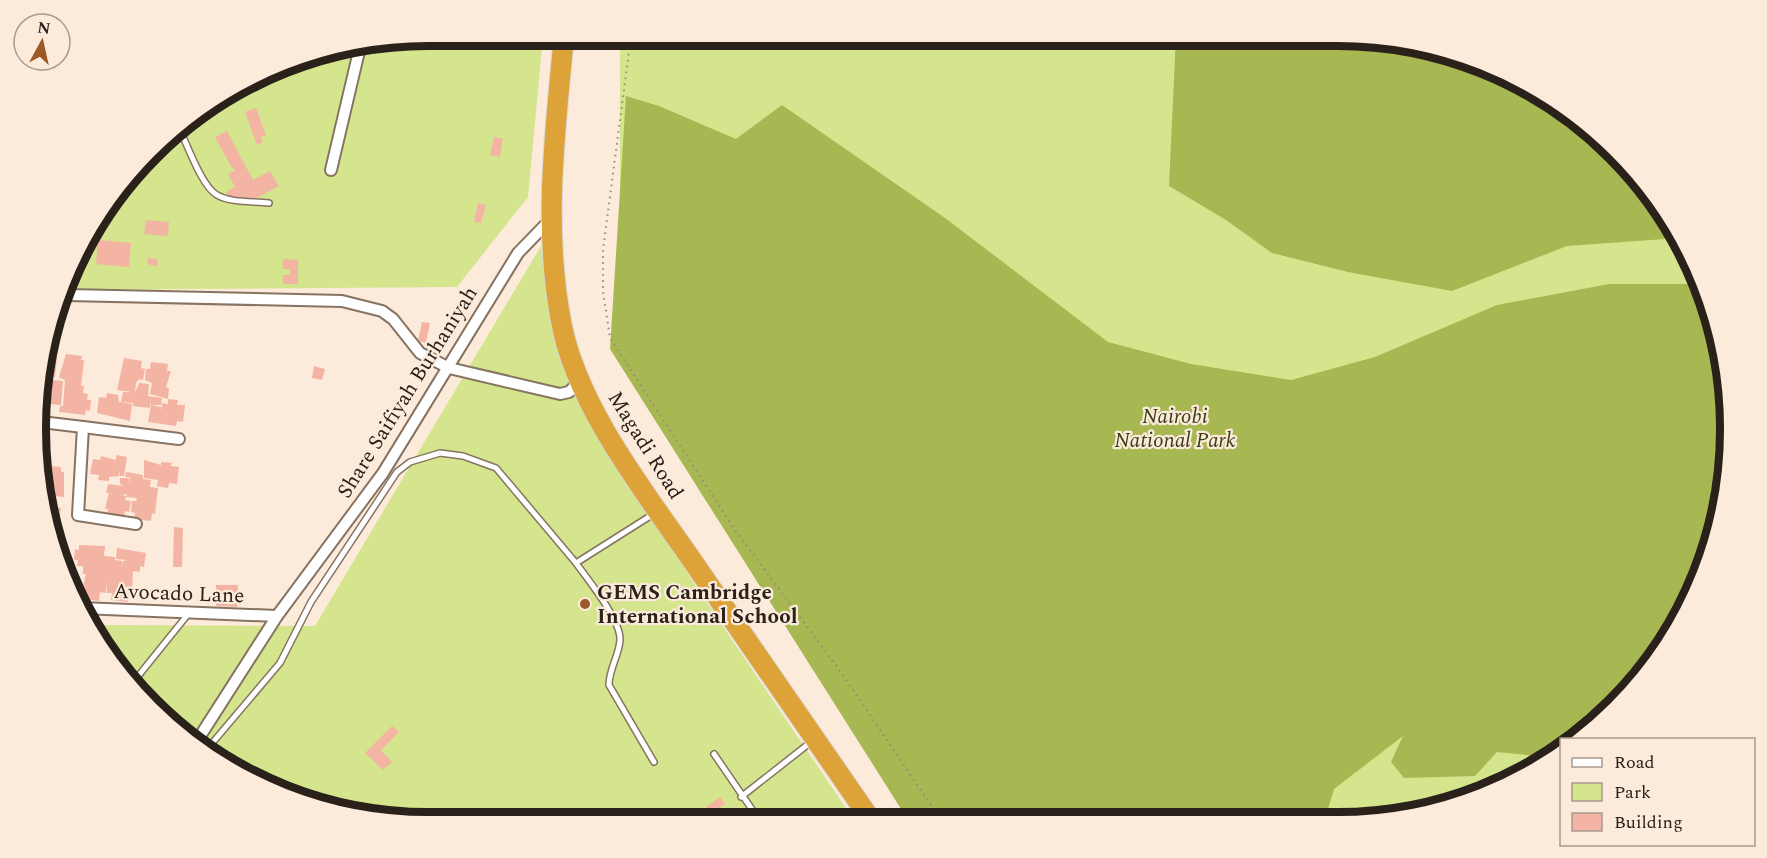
<svg xmlns="http://www.w3.org/2000/svg" width="1767" height="858" font-family="Spectral,serif">
<rect width="100%" height="100%" fill="#fceadb"/>
<g fill="#d4e58d">
<polygon points="429,36 543,36 528,197 457,287 69,290 102,211 189,117 302,57"/>
<polygon points="620,36 1338,36 1415,44 1489,66 1557,102 1616,151 1665,211 1701,279 1724,353 1731,429 1723,506 1701,580 1650,669 1579,739 1562,740 1561,750 1489,792 1390,819 915,820 700,492 629,339 620,267"/>
<polygon points="541,246 558,355 695,585 854,820 429,822 352,814 278,792 170,724 93,625 315,626"/>
</g>
<g fill="#a7b751">
<path d="M1176 36C1241 36 1307 33 1371 39 1386 41 1402 41 1417 44 1526 70 1626 137 1679 238L1567 246 1452 291 1348 272 1272 253 1226 220 1169 186Z"/>
<polygon points="626,96 659,106 736,139 782,105 945,218 1108,342 1191,364 1291,380 1375,357 1497,305 1609,284 1703,284 1724,353 1731,429 1723,506 1701,580 1650,669 1579,739 1562,740 1561,750 1548,757 1497,752 1475,776 1404,778 1391,762 1403,736 1334,789 1325,819 908,820 610,349"/>
</g>
<g fill="#f3b4a4">
<polygon points="256,108 266,135 261,137 263,142 257,145 245,112"/>
<polygon points="227,131 253,180 270,171 279,186 247,203 245,199 233,205 226,192 235,187 228,174 236,170 232,168 215,137"/>
<polygon points="494,137 503,139 500,157 490,155"/>
<polygon points="478,203 486,205 481,223 474,222"/>
<polygon points="146,220 169,222 168,236 144,234"/>
<polygon points="98,240 131,243 129,267 96,264"/>
<polygon points="148,258 158,259 157,266 147,264"/>
<polygon points="283,259 298,260 298,284 283,284 283,275 290,275 290,269 283,269"/>
<polygon points="422,322 430,323 426,343 418,341"/>
<polygon points="44,352 54,353 53,357 57,357 55,377 51,376 49,392 47,392 47,412 42,412"/>
<polygon points="66,354 82,356 81,360 84,360 81,386 84,386 83,393 88,394 87,400 91,400 90,411 86,410 85,415 59,412 60,406 63,406 65,380 59,377"/>
<polygon points="124,358 142,361 141,368 145,369 143,380 139,379 136,383 135,393 139,383 149,384 148,396 162,398 161,405 151,405 151,399 150,408 133,406 134,398 133,403 121,402 123,392 132,392 117,390"/>
<polygon points="151,362 168,364 167,371 171,371 166,387 169,388 168,399 150,394 152,383 145,380 146,369 150,369"/>
<polygon points="314,366 325,369 322,380 312,378"/>
<polygon points="52,380 63,381 61,405 50,404"/>
<polygon points="107,393 118,395 119,402 132,404 130,421 97,413 99,397 106,398"/>
<polygon points="168,399 178,400 177,405 185,405 183,422 177,421 176,426 148,422 151,405 161,407 161,412 162,403 168,404"/>
<polygon points="116,455 127,457 124,476 120,476 120,471 119,476 109,477 109,481 98,480 99,475 90,474 93,459 100,460 101,456 116,460"/>
<polygon points="144,460 161,465 161,462 172,463 171,466 179,467 177,484 169,483 168,488 157,486 158,480 144,478"/>
<polygon points="50,466 61,467 61,472 64,472 64,497 53,496 52,483 51,486 44,485 45,470 50,470"/>
<polygon points="126,472 143,475 143,479 151,480 150,487 158,488 155,514 152,513 151,521 134,519 135,513 131,512 132,501 136,501 137,498 126,497 127,494 122,495 126,496 125,500 131,501 129,512 125,511 124,519 107,516 108,509 105,509 109,493 106,493 108,484 124,486 120,484 120,478 129,478 129,485 130,477 125,477"/>
<polygon points="44,487 53,491 50,514 52,507 61,508 56,536 43,493"/>
<polygon points="174,527 183,528 182,567 173,567"/>
<polygon points="79,545 105,546 104,556 115,557 115,560 122,561 122,567 123,561 127,560 116,559 117,548 146,553 144,567 140,566 140,572 133,571 132,594 129,594 128,602 111,600 112,593 107,593 107,581 106,593 100,592 99,601 84,599 85,591 82,590 86,574 83,574 83,566 77,566 78,560 74,560 75,549 79,550"/>
<polygon points="60,548 69,549 67,564 65,564"/>
<polygon points="216,585 238,585 237,607 216,606"/>
<polygon points="392,726 399,732 381,750 392,762 383,770 365,753"/>
<polygon points="281,784 290,793 288,795 275,790"/>
<polygon points="720,797 725,804 711,814 706,807"/>
<polygon points="703,807 713,821 692,821 689,817"/>
</g>
<g fill="none" stroke-linecap="round" stroke-linejoin="round">
<defs>
<g id="lane">
<path d="M179 128C187 144 202 187 217 195 231 203 253 201 269 203"/>
<polyline points="135,680 189,613"/>
<polyline points="208,748 280,663 311,602 397,472 410,462 440,453 463,456 496,468 576,563"/>
<polyline points="714,754 760,821"/>
<path d="M654 762 609 685C609 669 619 656 620 640 621 620 588 580 576 563L655 513"/>
<polyline points="741,797 811,742"/>
</g>
<g id="street">
<polyline points="331,170 360,47"/>
<polyline points="67,295 342,301 382,311 393,319 420,353 449,368 560,394 569,392 580,381"/>
<polyline points="41,422 83,427 78,515 136,524"/>
<polyline points="83,427 179,439"/>
<polyline points="81,608 277,616"/>
<polyline points="197,741 277,616 383,473 518,253 550,220"/>
</g>
<path id="highway" d="M564 36C555 131 543 227 561 321 576 406 647 495 696 566 754 651 813 736 871 820"/>
</defs>
<use href="#lane" stroke="#877362" stroke-width="8"/>
<use href="#street" stroke="#877362" stroke-width="14"/>
<use href="#highway" stroke="#d8d7d6" stroke-width="22"/>
<polyline stroke="#95887d" stroke-width="2" stroke-dasharray="1.5 4.5" stroke-linecap="butt" points="631,36 603,250 603,291 610,338 735,530 843,675 941,820"/>
<use href="#lane" stroke="#fff" stroke-width="5"/>
<use href="#street" stroke="#fff" stroke-width="10"/>
<use href="#highway" stroke="#dda338" stroke-width="20"/>
</g>
<circle fill="#9a5926" stroke="#fceadb" stroke-width="2" cx="585" cy="604" r="6"/>
<g text-anchor="middle" stroke-width="4.5" stroke-linejoin="round" paint-order="stroke">
<g font-size="21" fill="#29211a" stroke="#fceadb">
<text transform="translate(407 392) rotate(-58)" y="7">Share Saifiyah Burhaniyah</text>
<text transform="translate(646 445) rotate(58)" y="7">Magadi Road</text>
<text transform="translate(179 593) rotate(2)" y="7">Avocado Lane</text>
</g>
<g font-size="21" font-style="italic" fill="#393f15" stroke="#fceadb">
<text x="1175" y="423">Nairobi<tspan x="1175" dy="24">National Park</tspan></text>
</g>
<g font-size="21" font-weight="bold" fill="#29211a" stroke="#fceadb" text-anchor="start">
<text x="597" y="599">GEMS Cambridge<tspan x="597" dy="24">International School</tspan></text>
</g>
</g>
<path d="M0 0H1767V858H0ZM428 46H1338A382 382 0 0 1 1720 428V430A382 382 0 0 1 1338 812H428A382 382 0 0 1 46 430V428A382 382 0 0 1 428 46Z" fill="#fceadb" fill-rule="evenodd"/>
<path fill="none" stroke="#29211a" stroke-width="8" d="M428 46H1338A382 382 0 0 1 1720 428V430A382 382 0 0 1 1338 812H428A382 382 0 0 1 46 430V428A382 382 0 0 1 428 46Z"/>
<rect x="1560" y="738" width="195" height="108" fill="#fceadb" stroke="#a89a8e" stroke-width="1.5"/>
<rect x="1572" y="758" width="30" height="9" fill="#ffffff" stroke="#a89a8e" stroke-width="1.5"/>
<text x="1614" y="768" font-size="18" fill="#29211a">Road</text>
<rect x="1572" y="783" width="30" height="18" fill="#d4e58d" stroke="#a89a8e" stroke-width="1.5"/>
<text x="1614" y="798" font-size="18" fill="#29211a">Park</text>
<rect x="1572" y="813" width="30" height="18" fill="#f3b4a4" stroke="#a89a8e" stroke-width="1.5"/>
<text x="1614" y="828" font-size="18" fill="#29211a">Building</text>
<g transform="translate(42 42) rotate(8)"><circle r="28" fill="#fceadb" stroke="#a89a8e" stroke-width="1.5"/>
<path d="M0-4.5L10 22L0 15L-10 22Z" fill="#9a5926"/>
<text y="-9" font-size="16" font-weight="bold" text-anchor="middle" fill="#29211a">N</text>
</g>
</svg>
